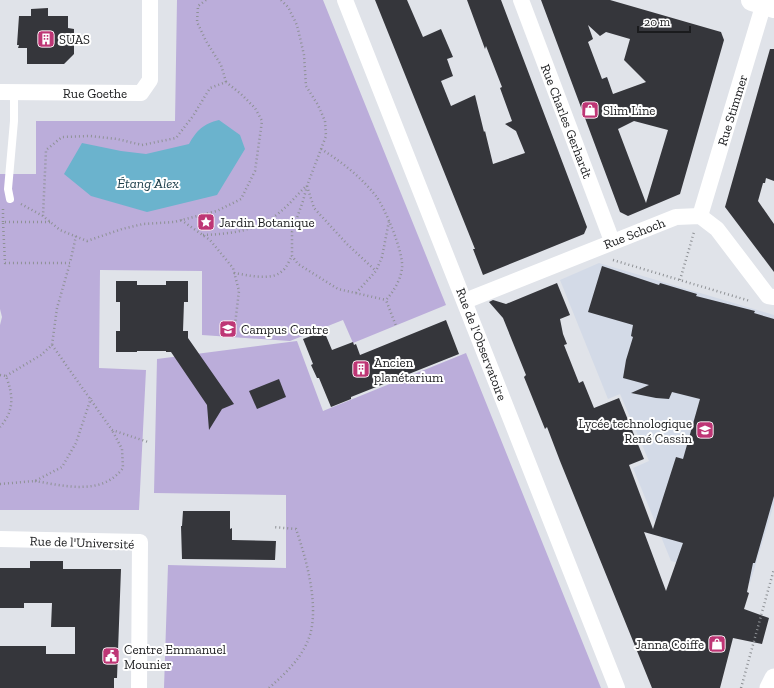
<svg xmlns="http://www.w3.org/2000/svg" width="774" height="688" font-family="'Zilla Slab',serif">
<rect width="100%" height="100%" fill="#e0e3e9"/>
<polygon fill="#d3dae7" points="599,263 774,315 774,504 750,583 671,561 633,468 649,461 620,394 608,399 560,280"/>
<g fill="#bbadda">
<polygon points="177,0 323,0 446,305 353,343 343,320 290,341 202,335 202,271 100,270 99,368 146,370 139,510 0,510 0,325 2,317 0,309 0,174 36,174 36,121 175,121"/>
<polygon points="297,341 323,411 466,353 601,688 164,688 168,565 286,568 286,495 154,493 157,359"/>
</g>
<path fill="#6bb3cd" d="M219 120 240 135 245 149 217 195 147 212 91 196 64 174 82 143 121 151 146 154 189 144C197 130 203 124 219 120Z"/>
<g fill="#35363b" fill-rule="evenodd">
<polygon points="375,0 407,0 423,37 441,29 453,57 447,59 453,76 441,81 451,106 475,95 484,132 485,131 493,164 525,153 516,131 505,124 512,121 500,88 502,87 486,46 485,49 467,0 501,0 587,227 584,234 483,275 473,249 475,249"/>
<path d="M541 0H610L721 32 724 40 680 194 628 216 620 212ZM588 25 600 36 606 32 630 39 624 60 646 82 613 94 607 77 602 79 588 42 593 39ZM634 121 668 130 646 203 618 129Z"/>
<polygon points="48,8 48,16 68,16 68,28 74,29 74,54 64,64 27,64 27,48 18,48 19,45 17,45 19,16 31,16 31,9"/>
<polygon points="770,49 774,49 774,181 766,178 765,183 763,183 758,201 774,224 774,272 725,207"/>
<path d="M602 266 659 285 660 283 697 294 696 296 755 311 754 313 774 319V496L755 563H753L747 592 749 593 744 609 769 618 762 644 733 638 720 688H652L560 461 547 427 545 429 524 377 526 375 503 318 489 302 493 300 506 304 557 283 570 315 560 319 563 334 567 344 564 345 579 383 583 381 594 408 619 398 644 459 629 465 653 529 676 457 683 459 700 399 672 392 669 399 656 398 631 393 649 385 623 378 626 360 633 337 631 336 633 325 588 312ZM644 532 683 543 666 591Z"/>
<polygon points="116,281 137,281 137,285 166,285 166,281 188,281 188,302 184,302 183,331 188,331 188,338 234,404 222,409 209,430 207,405 171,352 166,352 166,351 137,351 137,352 116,352 116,331 120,331 120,302 116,302"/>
<polygon points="446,320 459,354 351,397 351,399 331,407 319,378 317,378 311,365 313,364 303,339 324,331 332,350 353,342 354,345 356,344 360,355"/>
<polygon points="279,379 286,397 257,409 249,391"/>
<polygon points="183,511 230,511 230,529 232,528 232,540 276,541 275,560 182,559 181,526 182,526"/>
<polygon points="30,561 63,561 63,569 121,569 117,678 114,678 114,688 0,688 0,646 46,646 46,654 75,654 75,627 51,627 52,603 24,603 24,608 0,608 0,568 30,568"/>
</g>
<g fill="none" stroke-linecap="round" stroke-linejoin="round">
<g stroke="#8e9195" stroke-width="2.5" stroke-dasharray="1 3" stroke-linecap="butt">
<polyline points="206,0 198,6 197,22 206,41 221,65 226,82"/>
<polyline points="281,0 288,7 297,25 304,55 306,86 318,105 325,121 326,136 307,186 303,201 292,232 292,256 298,264 338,289 386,300"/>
<path d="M321 149C342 162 361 177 376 196 385 208 404 253 402 268 401 279 394 291 386 300L396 326"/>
<polyline points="307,186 314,208 347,244 376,271"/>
<polyline points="21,204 43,216 60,230 87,241 122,229 143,224 174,222 217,211 241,199 255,171 262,121 255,108 241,94 226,82 210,88 193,116 176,138 142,145 117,139 90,136 62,137 46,150 43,216"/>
<polyline points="181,220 210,240 233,268 239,291 234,333"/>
<polyline points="3,222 3,209"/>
<polyline points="50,222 3,222 5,263 70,263 76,236"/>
<path d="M203 235C230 234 258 231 280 212 289 205 297 195 306 186"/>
<polyline points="613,260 750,301"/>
<path d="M234 273C247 275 270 281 281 272 286 269 289 261 292 256"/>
<polyline points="680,280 694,232"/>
<polyline points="356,293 376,271 382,257 389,221"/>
<polyline points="52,345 112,430 148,442"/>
<path d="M0 375 6 376C13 395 15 410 0 427"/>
<polyline points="6,376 41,355 52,345 57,308 70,263"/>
<path d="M35 481C65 486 102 496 123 468L122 449 112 430"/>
<polyline points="0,484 35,481 62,467 76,443 91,398"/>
<path d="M269 688C286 673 303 657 310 635 319 604 306 558 296 529L273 527"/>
<polyline points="741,688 774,569"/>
</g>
<polyline stroke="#fff" stroke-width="8" points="10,199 8,189 14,121 14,93"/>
<g stroke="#fff" stroke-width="16">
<polyline points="345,0 617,688"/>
<polyline points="521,0 612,241"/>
<polyline points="0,92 141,93 150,80 150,0"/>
<polyline points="700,216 764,3"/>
<polyline points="465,301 676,217 700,216 717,229 768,296 774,297"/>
<polyline points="0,539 140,542 139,688"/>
</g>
<polyline stroke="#fff" stroke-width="19" points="769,688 774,678"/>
<polyline stroke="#fff" stroke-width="22" points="752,0 774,7"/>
</g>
<defs>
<symbol id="building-square" viewBox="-11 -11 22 22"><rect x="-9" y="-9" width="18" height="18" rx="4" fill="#be3675" stroke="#fff"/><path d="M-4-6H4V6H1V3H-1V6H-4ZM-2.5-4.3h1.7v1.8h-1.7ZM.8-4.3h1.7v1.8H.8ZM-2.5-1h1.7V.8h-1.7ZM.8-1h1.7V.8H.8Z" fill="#fff"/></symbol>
<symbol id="shop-square" viewBox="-11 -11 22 22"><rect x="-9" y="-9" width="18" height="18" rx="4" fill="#be3675" stroke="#fff"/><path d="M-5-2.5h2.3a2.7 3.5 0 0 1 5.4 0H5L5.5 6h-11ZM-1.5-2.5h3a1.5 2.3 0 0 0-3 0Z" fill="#fff"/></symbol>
<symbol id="sight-square" viewBox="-11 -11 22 22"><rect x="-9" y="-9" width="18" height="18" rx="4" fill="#be3675" stroke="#fff"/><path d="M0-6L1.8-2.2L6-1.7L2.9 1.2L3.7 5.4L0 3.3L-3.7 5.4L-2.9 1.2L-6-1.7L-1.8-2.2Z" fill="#fff"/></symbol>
<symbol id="university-square" viewBox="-11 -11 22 22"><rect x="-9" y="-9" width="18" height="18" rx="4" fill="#be3675" stroke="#fff"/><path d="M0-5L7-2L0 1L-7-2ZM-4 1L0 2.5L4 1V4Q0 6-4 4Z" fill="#fff"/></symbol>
<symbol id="school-square" viewBox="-11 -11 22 22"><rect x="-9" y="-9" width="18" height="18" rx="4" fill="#be3675" stroke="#fff"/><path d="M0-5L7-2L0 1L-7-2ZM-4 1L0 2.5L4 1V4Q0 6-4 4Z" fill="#fff"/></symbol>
<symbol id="civic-square" viewBox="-11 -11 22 22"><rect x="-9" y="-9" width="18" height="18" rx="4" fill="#be3675" stroke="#fff"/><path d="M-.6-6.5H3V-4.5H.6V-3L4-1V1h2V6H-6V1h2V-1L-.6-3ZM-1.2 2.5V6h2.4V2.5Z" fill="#fff"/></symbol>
</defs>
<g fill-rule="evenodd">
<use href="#building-square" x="36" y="29" width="20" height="20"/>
<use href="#shop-square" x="580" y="100" width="20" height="20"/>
<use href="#sight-square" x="196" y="212" width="20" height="20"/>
<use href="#university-square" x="218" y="319" width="20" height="20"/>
<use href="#building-square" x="351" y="359" width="20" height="20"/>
<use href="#school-square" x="695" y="420" width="20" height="20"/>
<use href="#shop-square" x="707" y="634" width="20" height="20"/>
<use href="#civic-square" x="101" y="646" width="20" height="20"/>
</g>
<g text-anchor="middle" stroke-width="4" stroke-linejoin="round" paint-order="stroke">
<g font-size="13" fill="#1a1b1d" stroke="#fff" text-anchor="start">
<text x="59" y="44">SUAS</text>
<text x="603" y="115">Slim Line</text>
<text x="219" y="227">Jardin Botanique</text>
<text x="241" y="334">Campus Centre</text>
<text x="374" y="367">Ancien<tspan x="374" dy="15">planétarium</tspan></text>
<text x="692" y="428" text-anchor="end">Lycée technologique<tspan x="692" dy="15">René Cassin</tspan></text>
<text x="704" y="649" text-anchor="end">Janna Coiffe</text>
<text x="124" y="654">Centre Emmanuel<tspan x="124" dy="15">Mounier</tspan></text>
</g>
<g font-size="13" fill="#1a1b1d" stroke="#fff">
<text x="95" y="98">Rue Goethe</text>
<text transform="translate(732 110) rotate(-73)" y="5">Rue Stimmer</text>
<text transform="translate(567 121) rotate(69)" y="5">Rue Charles Gerhardt</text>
<text transform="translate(634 233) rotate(-21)" y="5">Rue Schoch</text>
<text transform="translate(482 344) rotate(69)" y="5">Rue de l'Observatoire</text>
<text transform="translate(82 542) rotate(2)" y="5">Rue de l'Université</text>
</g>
<g font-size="14" font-style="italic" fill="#1b3d49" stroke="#fff">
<text x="148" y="188">Étang Alex</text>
</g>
</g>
<path d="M638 26v6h52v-6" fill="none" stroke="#1a1b1d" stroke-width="2"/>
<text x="644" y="26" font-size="12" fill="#1a1b1d" stroke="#ffffff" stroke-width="3" paint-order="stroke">20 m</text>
</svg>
